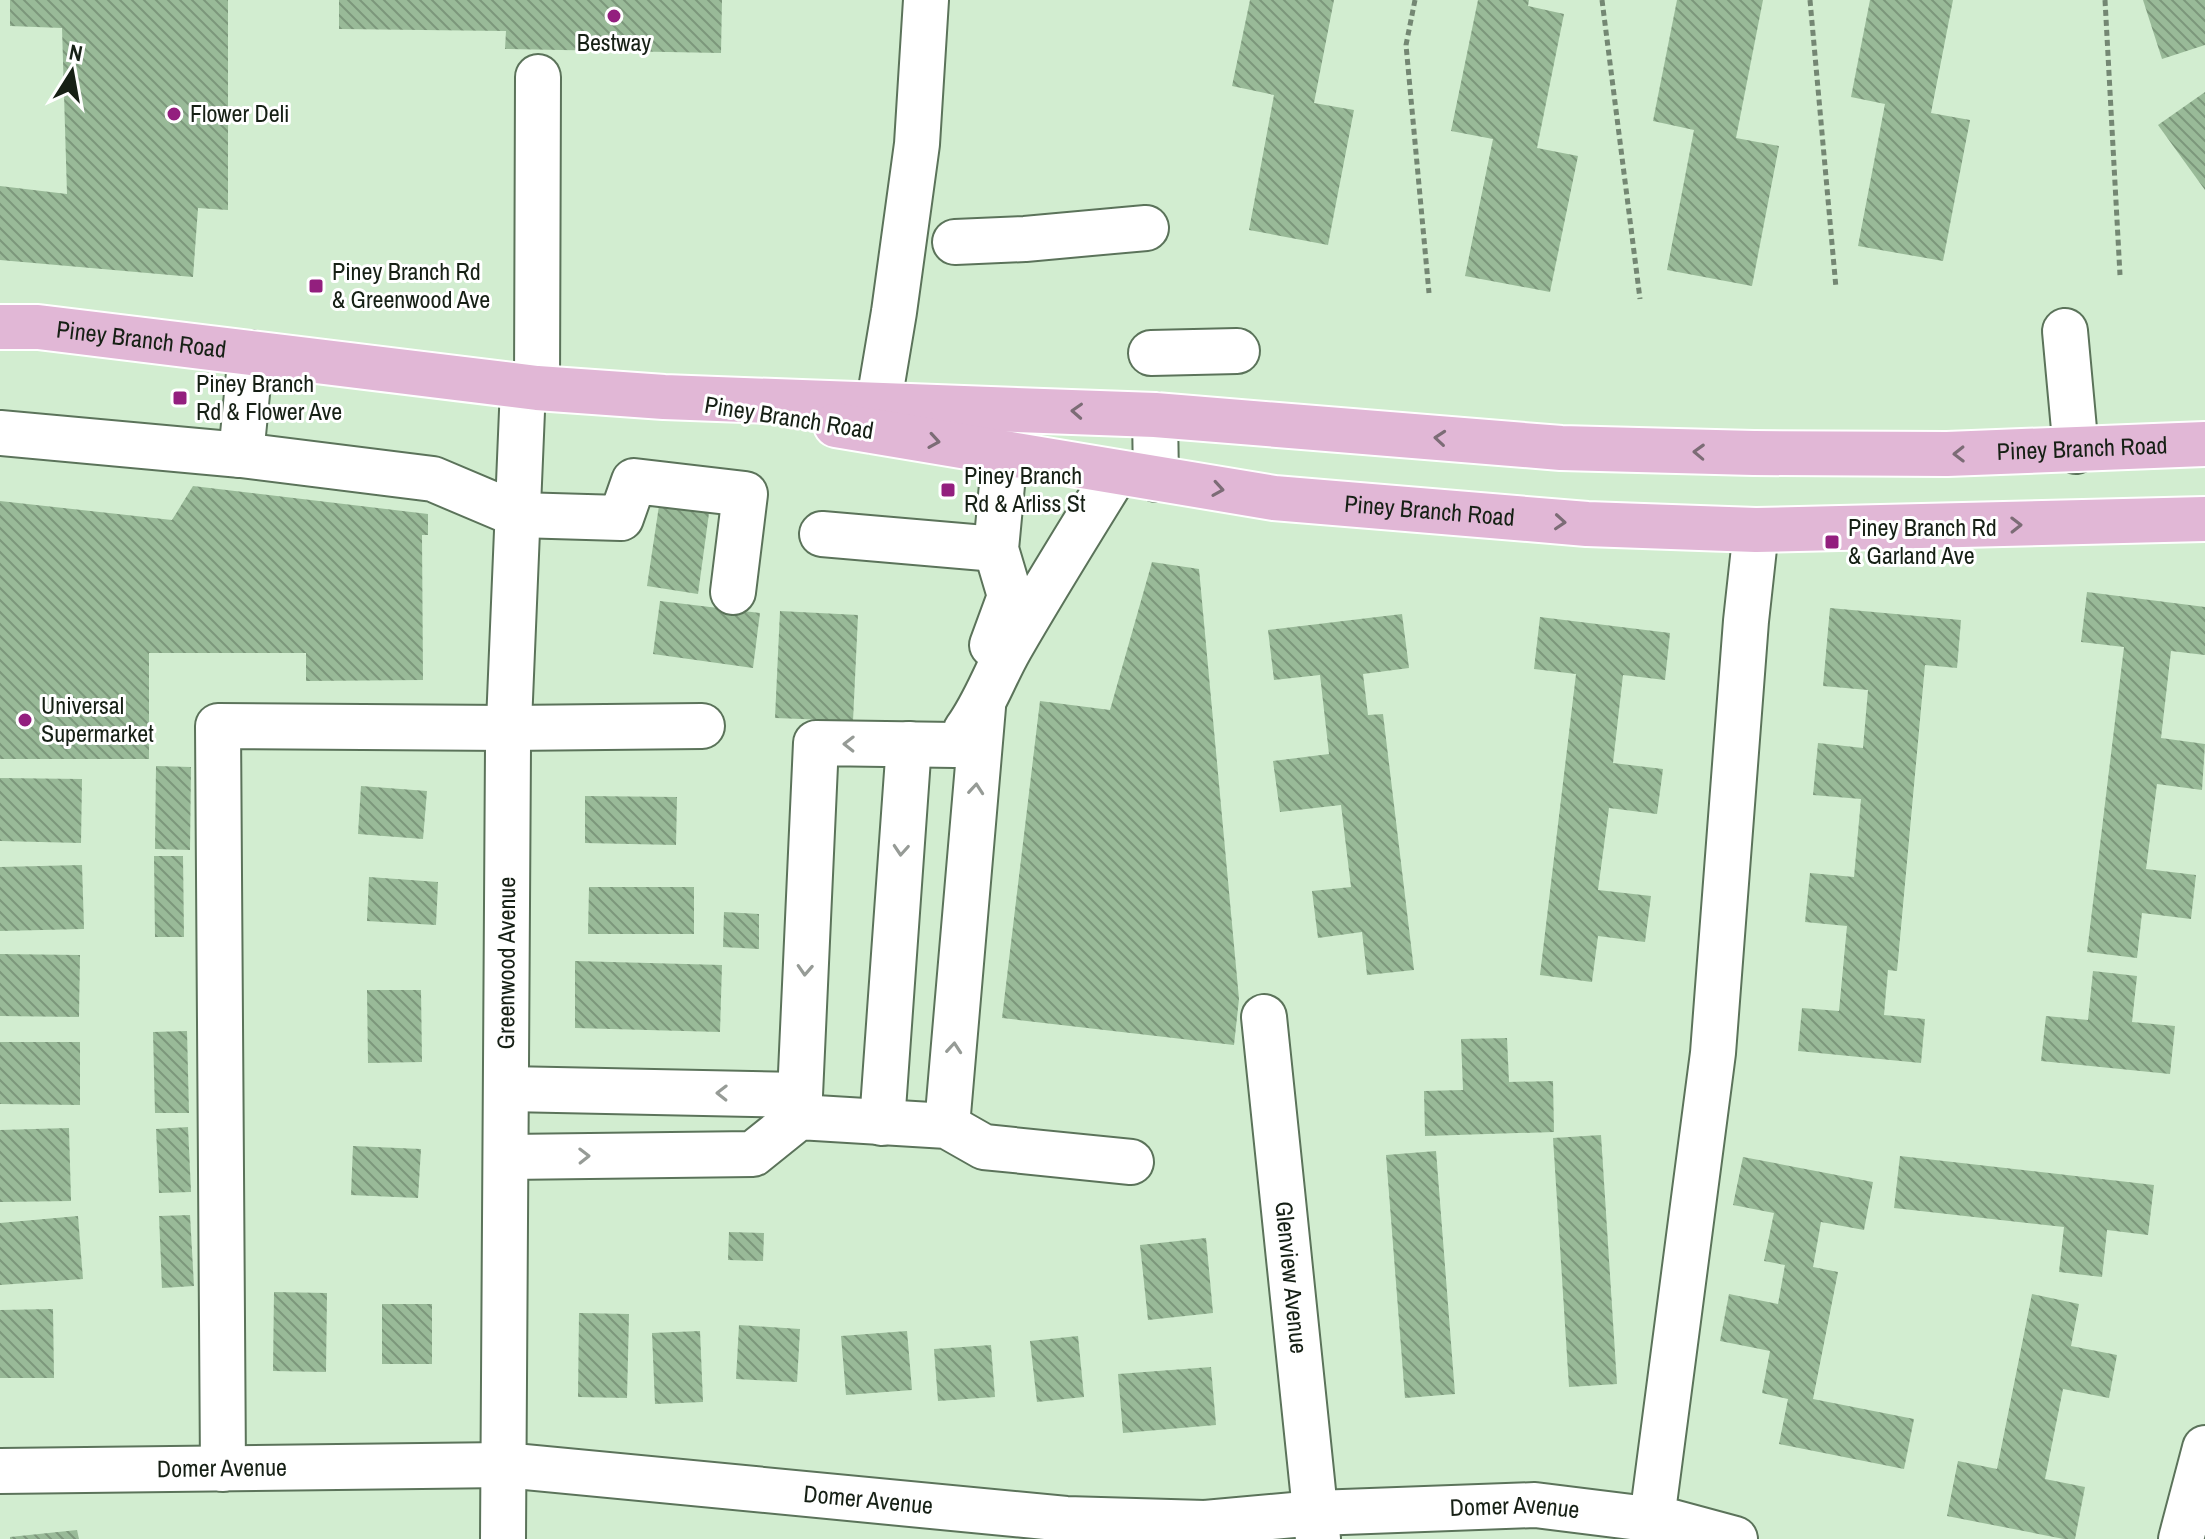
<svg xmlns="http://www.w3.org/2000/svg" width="2205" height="1539" font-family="'Archivo Narrow',sans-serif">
<defs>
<pattern id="building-back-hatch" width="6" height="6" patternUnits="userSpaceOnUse" patternTransform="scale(2)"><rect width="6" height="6" fill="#99ba98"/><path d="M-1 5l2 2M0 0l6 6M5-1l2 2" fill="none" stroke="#7c977b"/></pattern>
</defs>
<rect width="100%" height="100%" fill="#d2edd0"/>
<g fill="url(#building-back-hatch)">
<polygon points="10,0 228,0 228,210 198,208 193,277 0,260 0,186 67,194 62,28 10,26"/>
<polygon points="339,0 722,0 721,53 505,49 506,31 339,29"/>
<polygon points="1250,0 1334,0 1314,103 1354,110 1328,245 1249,230 1274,95 1232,86"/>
<polygon points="1478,0 1529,0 1528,6 1564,14 1537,148 1578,156 1550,292 1465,276 1493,139 1451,131"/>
<polygon points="1677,0 1763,0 1736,138 1779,146 1752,286 1667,270 1694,130 1653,121"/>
<polygon points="1870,0 1953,0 1931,113 1970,120 1943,261 1858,246 1885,104 1851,97"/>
<polygon points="2143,0 2205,0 2205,45 2162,59"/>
<polygon points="2205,92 2205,190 2158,125"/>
<polygon points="193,486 428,514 428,535 422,535 423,680 306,681 306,653 149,653 149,759 0,759 0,501 172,520"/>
<polygon points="660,499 710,506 698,594 647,586"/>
<polygon points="1152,562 1199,569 1239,999 1234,1045 1002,1018 1040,701 1110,710"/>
<polygon points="2087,592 2205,607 2205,655 2171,651 2161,738 2205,744 2202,790 2157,784 2146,869 2196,875 2191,919 2142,913 2137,958 2087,952 2124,647 2081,642"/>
<polygon points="660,601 760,613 753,668 653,654"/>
<polygon points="1830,608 1961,620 1957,668 1925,665 1897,971 1888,970 1884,1015 1925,1019 1921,1063 1798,1051 1802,1008 1839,1011 1847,926 1805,922 1810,873 1854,877 1861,799 1813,795 1818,743 1863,748 1868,690 1823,686"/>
<polygon points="780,611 858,615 853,721 775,718"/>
<polygon points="1402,614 1409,668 1363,674 1368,715 1383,714 1414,970 1367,975 1362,932 1318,938 1312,891 1351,887 1341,805 1280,812 1273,761 1329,754 1320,675 1274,680 1268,630"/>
<polygon points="1540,617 1670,633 1665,680 1623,675 1613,763 1663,769 1657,814 1609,808 1598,890 1651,896 1645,942 1598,936 1592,982 1540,975 1576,674 1534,669"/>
<polygon points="156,766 191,767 190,850 155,849"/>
<polygon points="0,778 82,779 81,843 0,841"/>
<polygon points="361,786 427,791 423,839 358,834"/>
<polygon points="585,796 677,797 676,845 585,843"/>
<polygon points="154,856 183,856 184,937 155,937"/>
<polygon points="82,865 84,929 0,931 0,867"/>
<polygon points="369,877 438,882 436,925 367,921"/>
<polygon points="589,887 694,887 694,934 588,934"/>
<polygon points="724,912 759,914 759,949 723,947"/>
<polygon points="0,954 80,955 79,1017 0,1016"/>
<polygon points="575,961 722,965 720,1032 575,1028"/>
<polygon points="2093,971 2137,976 2132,1022 2175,1026 2170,1074 2041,1061 2046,1016 2088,1020"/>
<polygon points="367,990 421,990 422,1062 368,1063"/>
<polygon points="187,1031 189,1113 155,1113 153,1032"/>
<polygon points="1507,1038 1509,1082 1553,1081 1554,1132 1425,1136 1424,1091 1463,1090 1461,1039"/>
<polygon points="0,1042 80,1042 80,1105 0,1104"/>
<polygon points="188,1127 191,1192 159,1193 156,1129"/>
<polygon points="69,1128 71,1201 0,1202 0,1130"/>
<polygon points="1601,1135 1617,1384 1569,1387 1553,1138"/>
<polygon points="353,1146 421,1149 418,1198 351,1195"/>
<polygon points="1436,1151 1455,1394 1405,1398 1386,1155"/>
<polygon points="1900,1156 2154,1185 2148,1235 2107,1230 2102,1277 2059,1272 2064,1227 1894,1208"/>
<polygon points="1743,1157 1873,1182 1864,1230 1821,1222 1813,1267 1838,1272 1813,1399 1914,1419 1904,1469 1779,1444 1788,1399 1762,1393 1770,1351 1720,1341 1729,1294 1778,1304 1785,1265 1764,1261 1774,1213 1733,1205"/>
<polygon points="190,1215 194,1286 162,1288 159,1216"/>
<polygon points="78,1216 83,1279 0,1285 0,1223"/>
<polygon points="729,1232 764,1233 763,1261 728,1260"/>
<polygon points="1206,1238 1213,1313 1148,1320 1140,1245"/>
<polygon points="274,1292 327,1293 326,1372 273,1371"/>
<polygon points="2032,1294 2079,1304 2071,1346 2117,1355 2109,1398 2063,1389 2045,1479 2085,1487 2075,1539 2064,1539 1947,1516 1958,1461 1997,1469"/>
<rect x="382" y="1304" width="50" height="60"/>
<polygon points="53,1309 54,1378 0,1378 0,1310"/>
<polygon points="579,1313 629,1314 627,1398 578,1397"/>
<polygon points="739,1325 800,1329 797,1382 736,1379"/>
<polygon points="700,1331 703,1402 655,1404 652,1333"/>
<polygon points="907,1331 912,1390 846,1395 841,1336"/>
<polygon points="1078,1336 1084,1397 1037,1402 1030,1341"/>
<polygon points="991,1345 995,1397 938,1401 934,1349"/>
<polygon points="1211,1367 1216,1425 1123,1433 1118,1374"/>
<polygon points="77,1530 79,1539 10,1539 10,1537"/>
</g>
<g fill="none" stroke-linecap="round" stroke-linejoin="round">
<defs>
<g id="minor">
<polyline points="955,242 1025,239 1146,228"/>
<polyline points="2065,331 2076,451"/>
<polyline points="1151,353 1237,351"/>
<polyline points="537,388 538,77"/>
<polyline points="1155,415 1156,479"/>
<polyline points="874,431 894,312 917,144 926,0"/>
<polyline points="0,433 241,455 433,479 518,515 621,518 634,481 745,494 733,592"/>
<polyline points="241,455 251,353"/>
<polyline points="822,534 996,549"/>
<polyline points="992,645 1010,596 996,549 1005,453"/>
<path d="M966 730C985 704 994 676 1010 648 1044 589 1080 531 1116 473"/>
<path id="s1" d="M1264 1017 1318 1539"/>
<polyline points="506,1089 800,1095"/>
<polyline points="799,1117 816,743 955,745"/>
<polyline points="882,1123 909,744"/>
<polyline points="947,1126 983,707"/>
<polyline points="506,1157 753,1154 799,1117 947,1126 984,1147 1131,1162"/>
<polyline points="223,1469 218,726 509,728 702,726"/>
<path id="s2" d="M0 1471 505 1465 1066 1519 1205 1523 1316 1513 1535 1505 1672 1522 1735 1539"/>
<polyline points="1652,1519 1713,1053 1746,621 1756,530"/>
<path id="s3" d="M503 1539 508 747 523 387"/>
<polyline points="2181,1539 2205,1448"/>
</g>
<g id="major">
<path id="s4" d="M0 327H38L537 388 664 397 1155 415 1561 448 1754 453 1947 454 2205 444"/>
<path id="s5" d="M836 425 1274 498 1587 524 1756 530 2205 519"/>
</g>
</defs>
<use href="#minor" stroke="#5b735a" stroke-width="48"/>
<use href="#major" stroke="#fff" stroke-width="48"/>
<g stroke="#748773" stroke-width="5" stroke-dasharray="6 4" stroke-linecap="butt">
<polyline points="1415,0 1406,45 1429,293"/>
<polyline points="1602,0 1640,299"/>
<polyline points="1810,0 1836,288"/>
<polyline points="2105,0 2120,275"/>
</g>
<use href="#minor" stroke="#fff" stroke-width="44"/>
<use href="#major" stroke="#e1b7d6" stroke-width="44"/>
</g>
<defs><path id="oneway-chevron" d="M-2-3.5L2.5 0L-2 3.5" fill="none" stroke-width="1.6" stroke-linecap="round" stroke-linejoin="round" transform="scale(2)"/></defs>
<g stroke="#7c6c76">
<use href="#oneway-chevron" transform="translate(1077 411) rotate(-177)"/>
<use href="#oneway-chevron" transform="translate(1440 438) rotate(-175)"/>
<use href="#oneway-chevron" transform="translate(934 441) rotate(9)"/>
<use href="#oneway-chevron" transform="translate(1699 452) rotate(-178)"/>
<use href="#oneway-chevron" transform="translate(1959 454) rotate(179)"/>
<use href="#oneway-chevron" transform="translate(1218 489) rotate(9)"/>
<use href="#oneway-chevron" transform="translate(1560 522) rotate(4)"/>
<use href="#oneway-chevron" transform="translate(2016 525) rotate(-1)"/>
</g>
<g stroke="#969b96">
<use href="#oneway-chevron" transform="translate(849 744) rotate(-179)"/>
<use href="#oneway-chevron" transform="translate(976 789) rotate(-85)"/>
<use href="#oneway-chevron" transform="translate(901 850) rotate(94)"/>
<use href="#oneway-chevron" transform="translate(805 970) rotate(93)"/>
<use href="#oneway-chevron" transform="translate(954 1048) rotate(-85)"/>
<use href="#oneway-chevron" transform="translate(722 1093) rotate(-179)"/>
<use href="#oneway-chevron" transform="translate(584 1156) rotate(-1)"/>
</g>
<g fill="#931f7e" stroke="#fff" stroke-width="3">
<circle cx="614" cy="16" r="8"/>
<circle cx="174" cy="114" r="8"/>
<rect x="308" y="278" width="16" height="16" rx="4"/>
<rect x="172" y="390" width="16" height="16" rx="4"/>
<rect x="940" y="482" width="16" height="16" rx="4"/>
<rect x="1824" y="534" width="16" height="16" rx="4"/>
<circle cx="25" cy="720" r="8"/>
</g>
<g text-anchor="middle" stroke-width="6" stroke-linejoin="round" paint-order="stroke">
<g font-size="24" fill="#162015" stroke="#fff" text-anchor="start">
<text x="614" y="51" text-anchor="middle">Bestway</text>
<text x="190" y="122">Flower Deli</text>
<text x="332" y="280">Piney Branch Rd<tspan x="332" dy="28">&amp; Greenwood Ave</tspan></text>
<text x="196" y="392">Piney Branch<tspan x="196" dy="28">Rd &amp; Flower Ave</tspan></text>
<text x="964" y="484">Piney Branch<tspan x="964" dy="28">Rd &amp; Arliss St</tspan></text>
<text x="1848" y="536">Piney Branch Rd<tspan x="1848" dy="28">&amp; Garland Ave</tspan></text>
<text x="41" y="714">Universal<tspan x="41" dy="28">Supermarket</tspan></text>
</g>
<g font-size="24" fill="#162015" stroke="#fff">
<text dy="8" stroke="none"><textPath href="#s4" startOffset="142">Piney Branch Road</textPath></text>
<text transform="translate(789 418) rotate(9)" y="8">Piney Branch Road</text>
<text dy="8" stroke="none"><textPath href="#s4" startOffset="2088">Piney Branch Road</textPath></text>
<text dy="8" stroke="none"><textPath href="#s5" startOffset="600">Piney Branch Road</textPath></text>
<text dy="8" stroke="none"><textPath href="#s3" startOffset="576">Greenwood Avenue</textPath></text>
<text dy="8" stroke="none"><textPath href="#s1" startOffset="262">Glenview Avenue</textPath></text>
<text dy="8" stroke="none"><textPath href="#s2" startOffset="222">Domer Avenue</textPath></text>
<text dy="8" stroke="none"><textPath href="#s2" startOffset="870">Domer Avenue</textPath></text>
<text dy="8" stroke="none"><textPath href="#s2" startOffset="1518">Domer Avenue</textPath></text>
</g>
</g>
<g transform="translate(72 72) rotate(11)" stroke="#ffffff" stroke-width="6" paint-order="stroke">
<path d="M0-6L14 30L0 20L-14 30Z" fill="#162015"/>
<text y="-12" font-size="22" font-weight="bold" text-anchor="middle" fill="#162015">N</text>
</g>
</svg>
